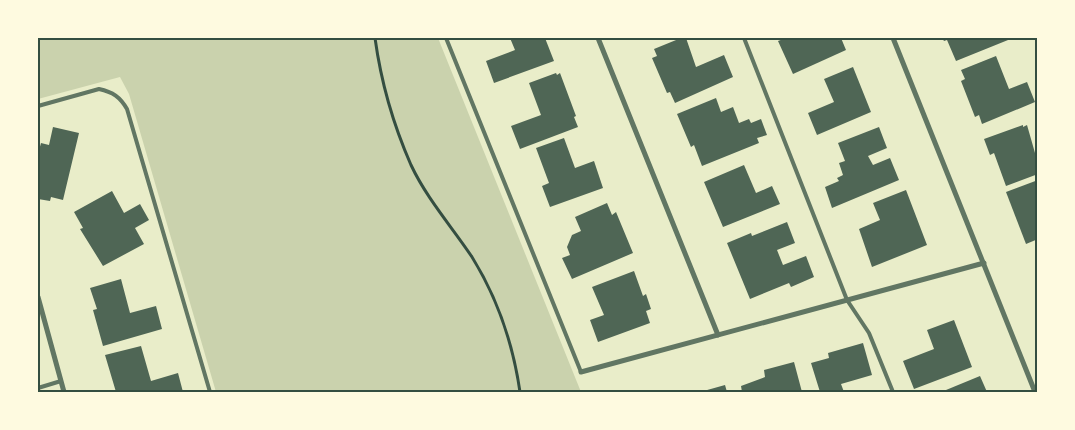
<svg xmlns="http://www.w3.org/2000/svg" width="1075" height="430" font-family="'Noto Serif',serif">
<rect width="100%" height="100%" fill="#e9edc9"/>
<polygon fill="#cad2ad" points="38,38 438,38 581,392 216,392 129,94 120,77 38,99"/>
<g fill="#4f6655">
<polygon points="510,38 545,38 554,61 494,83 486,61 515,50"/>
<polygon points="681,38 686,38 696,67 724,55 733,77 675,103 670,92 667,93 652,58 657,56 654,49"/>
<polygon points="786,38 841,38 846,50 793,74 778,41"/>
<polygon points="942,38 1013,38 956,61 947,40 944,41"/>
<polygon points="996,56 1009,89 1027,82 1035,102 982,124 979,115 975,117 961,81 965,79 961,70"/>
<polygon points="853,67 871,112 817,135 808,113 834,102 824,79"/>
<polygon points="556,73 557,75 560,73 576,116 574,117 578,127 520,149 511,126 541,115 529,83"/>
<polygon points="716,98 721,112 733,107 739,123 749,119 751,123 761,119 767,135 757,138 759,143 702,166 694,145 691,147 677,114"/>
<polygon points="1023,125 1023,127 1027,125 1035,153 1038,152 1038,174 1006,186 994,153 990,155 984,139"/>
<polygon points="53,127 79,133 63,200 51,197 50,201 38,199 38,154 41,143 49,145"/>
<polygon points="879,127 887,148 868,156 873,165 890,158 899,180 832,208 825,187 839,181 837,178 843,175 839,163 845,161 838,143"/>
<polygon points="564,138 575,168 594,161 603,188 550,207 542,186 549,183 536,148"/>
<polygon points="744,165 756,193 772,186 780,204 723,227 704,182"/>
<polygon points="1038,180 1038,239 1026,244 1006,192"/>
<polygon points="906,190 927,245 872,267 859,229 880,220 873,203"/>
<polygon points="112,191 124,213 140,204 149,220 135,228 144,244 103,266 80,229 83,228 74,212"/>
<polygon points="607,203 612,215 616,212 633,253 572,279 562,258 570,255 567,247 572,235 581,231 575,217"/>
<polygon points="787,222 795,243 777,250 783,265 806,256 814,277 791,287 789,283 750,299 727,243 751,233 752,236"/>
<polygon points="634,271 643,296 646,294 651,309 646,311 650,323 598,342 590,320 604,315 592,287"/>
<polygon points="121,279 130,313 156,306 162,329 103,346 93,310 97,309 90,288"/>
<polygon points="954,320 972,367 914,389 903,361 934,349 927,330"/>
<polygon points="863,343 872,375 841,384 844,392 820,392 811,363 829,358 828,353"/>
<polygon points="141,346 151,381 178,373 183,392 116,392 105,355"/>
<polygon points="794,362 802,392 742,392 741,386 765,377 764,370"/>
<polygon points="980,376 987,392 947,392 946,390"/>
<polygon points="725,385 727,392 700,392"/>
</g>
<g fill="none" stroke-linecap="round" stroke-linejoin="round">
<path stroke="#344e41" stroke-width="3" d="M375 38C381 82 393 124 411 165 427 199 452 227 472 257 498 299 513 344 520 392"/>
<g stroke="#617663" stroke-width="4">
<polyline points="446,38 581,372"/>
<polyline points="744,38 847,300 869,333 893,392"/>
<path d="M38 106 99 89C113 92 120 97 127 109L210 392"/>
<polyline points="38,388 61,381"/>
</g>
<g stroke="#617663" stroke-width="5">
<polyline points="598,38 718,335"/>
<polyline points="893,38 1035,392"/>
<polyline points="38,297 64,392"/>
<polyline points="581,372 984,263"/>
</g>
</g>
<rect width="1075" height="430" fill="none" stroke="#fefae0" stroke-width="78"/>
<rect x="39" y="39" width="997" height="352" fill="none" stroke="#344e41" stroke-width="2"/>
</svg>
